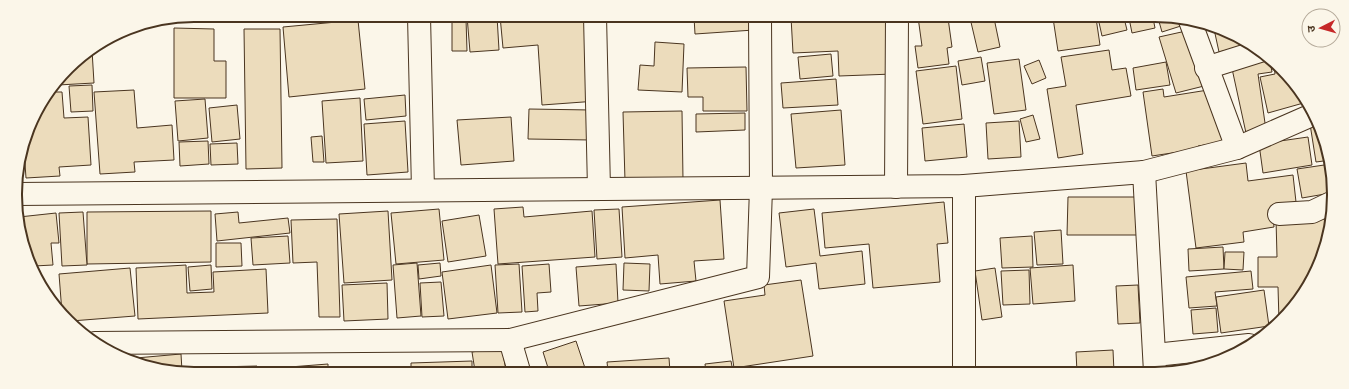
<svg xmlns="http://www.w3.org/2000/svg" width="1349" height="389" font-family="'Space Grotesk','Noto Sans Devanagari',sans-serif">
<rect width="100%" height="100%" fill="#fbf6e9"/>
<g fill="#ecdcbc" stroke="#4a3520">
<polygon points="453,16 497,16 499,50 470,52 467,16 453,17"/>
<polygon points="500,16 590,16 597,101 542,105 538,45 503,48"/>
<polygon points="694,17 753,17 754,30 695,34"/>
<polygon points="791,17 891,17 893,74 839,76 838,51 793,53"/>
<polygon points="918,17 948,18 952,47 947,48 949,64 918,68 915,46 922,46"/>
<polygon points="970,18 994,18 1000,47 978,52"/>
<polygon points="1053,18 1096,18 1100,45 1058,51"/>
<polygon points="1098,18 1124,18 1127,30 1102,36"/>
<polygon points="1129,18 1153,18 1155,28 1132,33"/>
<polygon points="1158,18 1182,18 1184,25 1162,32"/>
<polygon points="452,19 466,19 467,51 452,51"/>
<polygon points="358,20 365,89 289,97 283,27"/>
<polygon points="174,28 214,29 214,61 226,61 226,98 174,98"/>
<polygon points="244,29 280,29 282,168 246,169"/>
<polygon points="1214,29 1251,44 1219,52"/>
<polygon points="1186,31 1204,86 1176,93 1159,37"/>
<polygon points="655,42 684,44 682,92 638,90 640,65 654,66"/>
<polygon points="92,50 94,83 58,85 58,83 76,60"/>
<polygon points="1109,50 1112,70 1126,68 1131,96 1076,105 1083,154 1058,158 1047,89 1066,86 1061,57"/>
<polygon points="831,54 833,76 800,79 798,57"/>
<polygon points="1264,55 1270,61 1272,72 1258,74 1266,130 1246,133 1231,64"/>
<polygon points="981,57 985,81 962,85 958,61"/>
<polygon points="1019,59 1026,110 994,114 987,63"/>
<polygon points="1039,60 1046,78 1032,84 1024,66"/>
<polygon points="1166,62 1170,85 1136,90 1133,68"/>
<polygon points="1274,65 1304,95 1307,102 1268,113 1260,77 1275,74"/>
<polygon points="956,66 962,119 923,124 916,71"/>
<polygon points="746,67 747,111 703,111 703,97 688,97 687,68"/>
<polygon points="836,79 838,105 783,108 781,83"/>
<polygon points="92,85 93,111 71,112 69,86"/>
<polygon points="1163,89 1164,97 1208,90 1225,142 1198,146 1198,149 1152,156 1143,92"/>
<polygon points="134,90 137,128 172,125 174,160 134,162 135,172 100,174 94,92"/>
<polygon points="51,92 62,92 64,118 88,117 91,165 59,167 60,176 26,178 24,150 34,115"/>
<polygon points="405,95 406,116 366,120 364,99"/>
<polygon points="360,98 363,161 326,163 322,101"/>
<polygon points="205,99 208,138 178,141 175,101"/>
<polygon points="237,105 240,139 212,142 209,108"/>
<polygon points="529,109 591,110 591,140 528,139"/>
<polygon points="841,110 845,165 796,168 791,114"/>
<polygon points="682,111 683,180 625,181 623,112"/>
<polygon points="745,113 745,130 696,132 696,114"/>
<polygon points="1033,115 1040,139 1026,142 1020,119"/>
<polygon points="511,117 514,161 461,165 457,120"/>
<polygon points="405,121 408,172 367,175 364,124"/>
<polygon points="1019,121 1021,157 988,159 986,123"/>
<polygon points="1316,123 1331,160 1316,162 1310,124"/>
<polygon points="964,124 967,157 925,161 922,128"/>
<polygon points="322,136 324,162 313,162 311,137"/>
<polygon points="1308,137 1312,165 1263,173 1259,144"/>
<polygon points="208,141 209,164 180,166 179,142"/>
<polygon points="237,143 238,164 211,165 210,144"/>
<polygon points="1246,163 1248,181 1293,175 1296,202 1272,205 1274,227 1243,232 1244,242 1196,248 1186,171"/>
<polygon points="1331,164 1331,193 1302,198 1297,169"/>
<polygon points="1068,197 1138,197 1138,235 1067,235"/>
<polygon points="720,200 724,259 694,261 696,281 660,284 658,255 625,258 622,207"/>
<polygon points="944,202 948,243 937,244 940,282 873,288 869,244 825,248 822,213"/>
<polygon points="523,207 524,217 592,211 595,257 498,264 494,209"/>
<polygon points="439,209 444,260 396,264 391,213"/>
<polygon points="619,209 622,257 597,259 594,210"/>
<polygon points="814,209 820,256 862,251 865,284 819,289 816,263 786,267 779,213"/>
<polygon points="211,211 211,262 87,264 87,212"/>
<polygon points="388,211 392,280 344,283 339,214"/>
<polygon points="83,212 87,265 62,266 59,213"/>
<polygon points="238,212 239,223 288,218 290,233 217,241 215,214"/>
<polygon points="56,213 59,243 51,243 53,265 34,266 21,241 19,217"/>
<polygon points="479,215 486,256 448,262 442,221"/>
<polygon points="337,219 340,317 319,317 317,262 293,263 291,220"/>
<polygon points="1276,219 1331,219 1331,229 1315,274 1282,321 1279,321 1278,287 1258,287 1258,257 1277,257"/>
<polygon points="1061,230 1063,264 1037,265 1034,232"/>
<polygon points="288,236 290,263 253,265 251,238"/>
<polygon points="1032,236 1033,267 1002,268 1000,238"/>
<polygon points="216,243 241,243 242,266 216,267"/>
<polygon points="1223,247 1224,269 1189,271 1188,249"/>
<polygon points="1225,252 1244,252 1243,270 1224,269"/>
<polygon points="417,263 421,316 397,318 393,265"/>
<polygon points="440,263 441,276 419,279 418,265"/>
<polygon points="624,263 650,264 649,291 623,290"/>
<polygon points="519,264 522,312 498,313 495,265"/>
<polygon points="549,264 551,292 537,293 538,311 525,312 522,266"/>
<polygon points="616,264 618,303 579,306 576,267"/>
<polygon points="186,265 187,293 214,292 213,272 266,269 268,313 138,319 136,268"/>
<polygon points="211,265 212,289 190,291 188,267"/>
<polygon points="491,265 497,313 448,319 442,272"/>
<polygon points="1073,265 1075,301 1033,304 1030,268"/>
<polygon points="130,268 135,316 71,321 62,313 59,274"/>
<polygon points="995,268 1002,317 982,320 975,271"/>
<polygon points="1029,270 1030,304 1003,305 1001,271"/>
<polygon points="1251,271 1253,289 1215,292 1217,306 1189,308 1186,277"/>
<polygon points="801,280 813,356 734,368 724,301 765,295 764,285"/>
<polygon points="441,282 444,316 422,317 420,283"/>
<polygon points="387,283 388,319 344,321 342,285"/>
<polygon points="1138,285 1140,323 1118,324 1116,286"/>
<polygon points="1264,290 1269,326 1221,333 1216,297"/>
<polygon points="1216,308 1218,332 1193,334 1191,310"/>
<polygon points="576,341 586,371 549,371 543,352"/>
<polygon points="502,347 506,371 475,371 472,352"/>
<polygon points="1113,350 1114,372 1077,372 1076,352"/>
<polygon points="181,354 182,371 160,371 136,361 136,358"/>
<polygon points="1228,357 1194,368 1193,358"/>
<polygon points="669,358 670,372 608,371 607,362"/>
<polygon points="472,361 472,371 411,371 411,363"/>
<polygon points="731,361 733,372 706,372 705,364"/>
<polygon points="328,364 328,371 265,371 264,369"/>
<polygon points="257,366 257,371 216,371 216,367"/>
<polygon points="376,368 376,371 347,371"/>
</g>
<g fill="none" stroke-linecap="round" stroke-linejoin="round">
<defs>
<g id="minor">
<polyline points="419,16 423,190"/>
<polyline points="595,16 599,189"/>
<polyline points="1189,18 1237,148"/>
<polyline points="1206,68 1260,51"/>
<polyline points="1144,172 1237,148 1312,115"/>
<polyline points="964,186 964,372"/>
<polyline points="896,187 897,17"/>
<polyline points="17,194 964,186 1144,172 1155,372"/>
<polyline points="1279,214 1312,212 1331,203"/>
<polyline points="95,343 510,340"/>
<polyline points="1155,355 1249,345"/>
<polyline points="519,371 510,340 758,277 761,188 760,17"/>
</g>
</defs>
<use href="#minor" stroke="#4a3520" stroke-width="24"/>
<use href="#minor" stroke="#fbf6e9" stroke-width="22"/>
</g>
<path d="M0 0H1349V389H0ZM194 22H1155A172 172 0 0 1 1327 194V195A172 172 0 0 1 1155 367H194A172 172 0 0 1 22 195V194A172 172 0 0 1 194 22Z" fill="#fbf6e9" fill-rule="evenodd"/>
<path fill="none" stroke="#4a3520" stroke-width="2" d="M194 22H1155A172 172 0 0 1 1327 194V195A172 172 0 0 1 1155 367H194A172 172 0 0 1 22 195V194A172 172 0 0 1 194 22Z"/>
<g transform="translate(1321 28) rotate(264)"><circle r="19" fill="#fbf6e9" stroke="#b4a999"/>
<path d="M0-3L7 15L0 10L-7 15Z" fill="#c62828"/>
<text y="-6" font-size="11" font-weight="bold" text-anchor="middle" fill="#4a3520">उ</text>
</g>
</svg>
